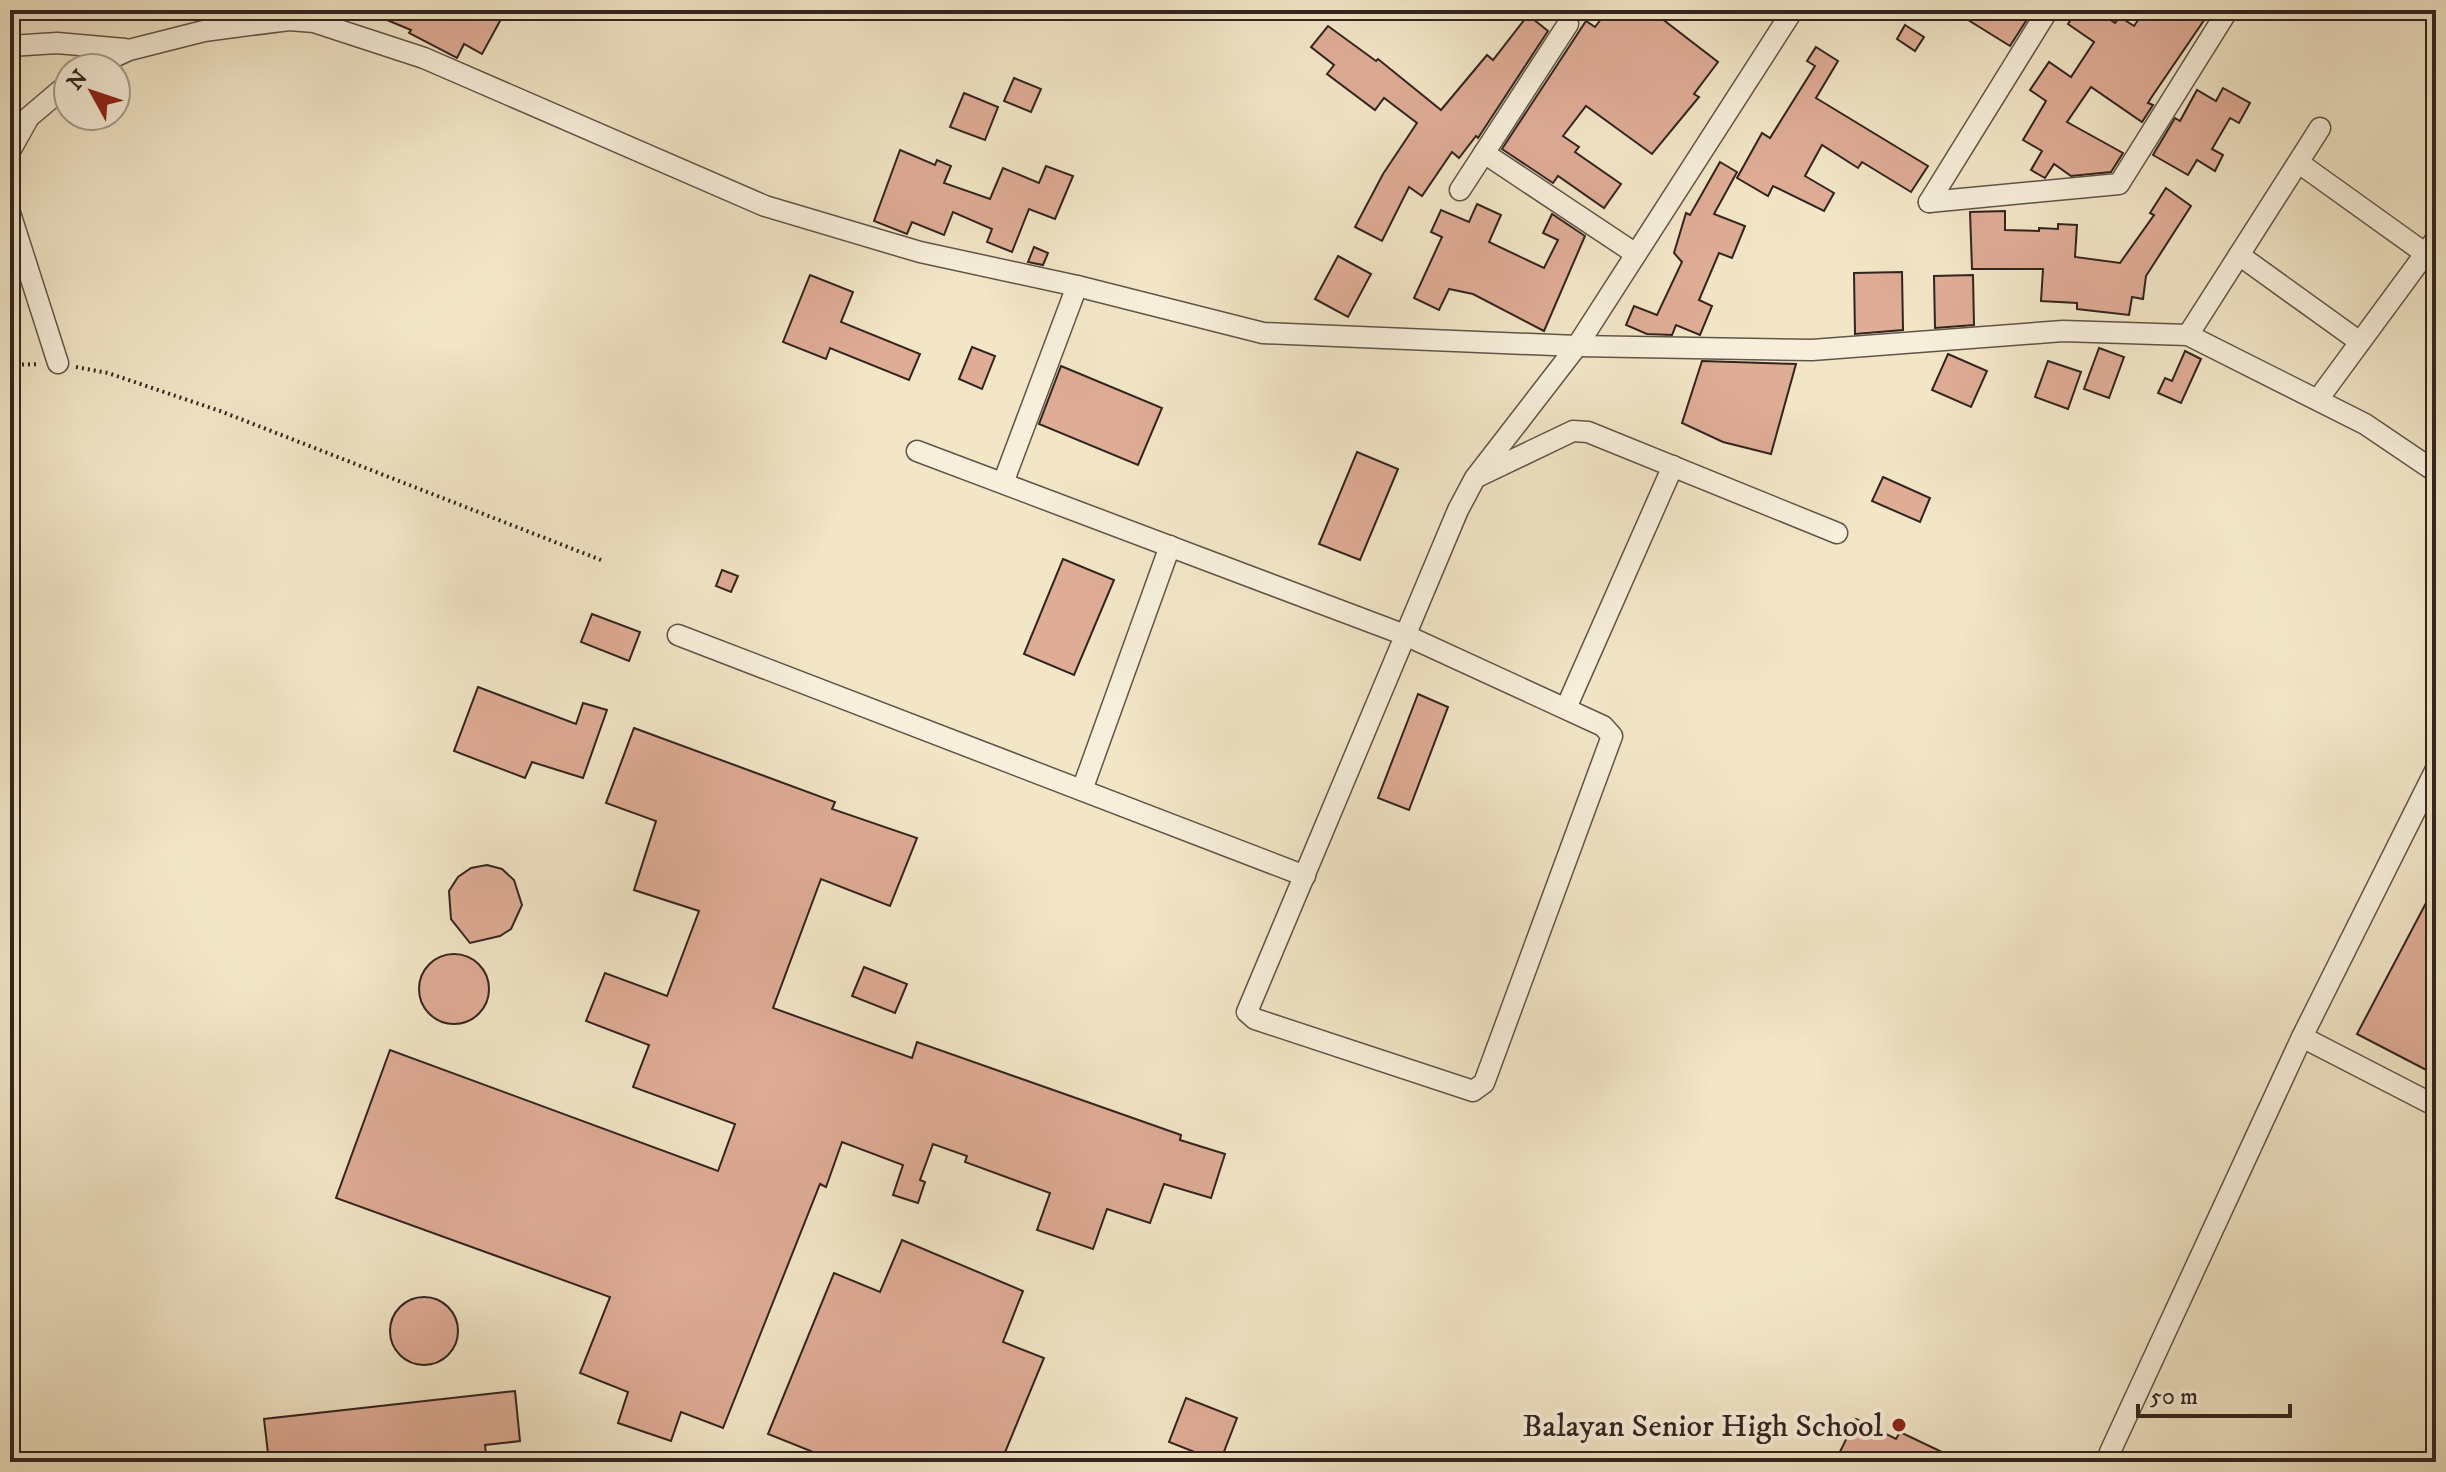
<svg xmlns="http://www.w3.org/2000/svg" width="2446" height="1472" font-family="'IM FELL DW Pica',serif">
<rect width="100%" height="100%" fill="#f2e6c7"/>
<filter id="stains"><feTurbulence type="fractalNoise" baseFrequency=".0025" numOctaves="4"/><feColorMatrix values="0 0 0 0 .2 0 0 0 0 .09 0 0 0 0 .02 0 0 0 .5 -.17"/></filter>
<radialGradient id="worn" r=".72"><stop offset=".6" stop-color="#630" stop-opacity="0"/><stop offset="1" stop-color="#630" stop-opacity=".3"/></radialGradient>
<g fill="#dfac96" stroke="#32241e" stroke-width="2">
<polygon points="363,10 506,10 482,54 464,44 457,58 409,33 411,30"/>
<polygon points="1608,10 1667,10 1661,18 1718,62 1694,94 1699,97 1652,154 1586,106 1563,136 1579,147 1575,152 1621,184 1604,208 1558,176 1553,183 1502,149 1586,21 1595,27"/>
<polygon points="1952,10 2033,10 2010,46"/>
<polygon points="2077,10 2096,10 2115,23 2120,17 2134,26 2145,10 2211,10 2151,98 2148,103 2153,105 2142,122 2091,87 2067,122 2123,153 2111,172 2071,176 2054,164 2045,178 2031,170 2042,151 2023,140 2046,101 2030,90 2049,62 2071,77 2094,42 2068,24"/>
<polygon points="1528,15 1548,31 1478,138 1476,136 1459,158 1452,152 1422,196 1409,187 1382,241 1355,227 1383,174 1417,123 1384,98 1375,110 1327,74 1334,65 1311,47 1328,26 1376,61 1378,59 1441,110 1487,55 1493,60"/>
<polygon points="1905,25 1924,37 1915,51 1897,39"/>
<polygon points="1816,47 1838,61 1816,98 1928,166 1911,192 1862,162 1858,168 1822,145 1805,176 1834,193 1824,211 1773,186 1768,196 1737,178 1762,133 1770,138 1815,66 1807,61"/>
<polygon points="1014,78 1041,89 1031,112 1004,101"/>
<polygon points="2223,88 2250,103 2239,123 2230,118 2212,149 2223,155 2215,171 2197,160 2188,175 2153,155 2175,118 2180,121 2197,90 2216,101"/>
<polygon points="964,93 998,107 985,140 950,127"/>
<polygon points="900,150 935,165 937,160 951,166 944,183 990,199 1003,168 1039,183 1046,166 1073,176 1055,219 1029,209 1012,252 987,242 992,229 953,212 944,235 912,222 907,234 874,221"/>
<polygon points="1720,162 1737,172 1714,214 1745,226 1732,258 1719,253 1699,300 1712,306 1700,335 1676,325 1672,335 1647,334 1626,325 1634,306 1657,315 1682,262 1674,253 1686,213 1690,215"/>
<polygon points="2166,188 2191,206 2146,276 2143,299 2132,297 2129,315 2077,309 2077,303 2041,301 2043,269 1972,269 1970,212 2005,211 2005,230 2039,231 2039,228 2058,229 2058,224 2077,225 2075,257 2120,263 2154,215 2150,213"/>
<polygon points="1477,204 1501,215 1489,242 1544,268 1558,240 1543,233 1552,214 1585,236 1544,331 1473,294 1449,289 1439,310 1414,298 1442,237 1431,232 1441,210 1469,222"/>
<polygon points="1034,247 1048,253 1043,265 1028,262"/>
<polygon points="1338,256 1371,274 1348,317 1315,299"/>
<polygon points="1902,272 1903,330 1855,334 1854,273"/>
<polygon points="810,275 853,292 841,322 920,354 909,380 830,348 826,359 783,342"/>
<polygon points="1973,275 1974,325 1935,328 1934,276"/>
<polygon points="972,347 995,356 982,389 959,379"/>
<polygon points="2099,348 2124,357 2109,398 2084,389"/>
<polygon points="2185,351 2201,359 2181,403 2158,393 2165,378 2172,381"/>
<polygon points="1948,354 1987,371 1971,407 1932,390"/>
<polygon points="1702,361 1796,364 1771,454 1723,442 1682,423"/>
<polygon points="2048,361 2081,372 2068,409 2035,397"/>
<polygon points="1061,366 1162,408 1138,465 1039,424"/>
<polygon points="1357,452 1398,469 1360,560 1319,544"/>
<polygon points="1883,477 1930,498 1920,522 1872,501"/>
<polygon points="1063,559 1114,580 1074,675 1024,654"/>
<polygon points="722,570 738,576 731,592 716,586"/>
<polygon points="592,614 640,632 629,661 581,642"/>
<polygon points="478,687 576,724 583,703 607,710 583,778 532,762 525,778 454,751"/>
<polygon points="1418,694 1448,707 1409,810 1378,798"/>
<polygon points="634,728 835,802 832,809 917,838 890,906 821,879 773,1008 912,1058 917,1042 1181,1135 1180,1140 1225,1154 1211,1198 1164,1184 1150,1223 1107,1209 1093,1249 1037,1230 1050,1193 965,1162 967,1156 933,1144 920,1180 925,1182 918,1203 893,1195 903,1165 842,1142 826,1187 820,1184 723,1428 681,1412 671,1441 618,1423 628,1392 580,1373 610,1297 336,1198 390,1050 718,1171 735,1124 633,1087 649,1045 586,1021 605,973 667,996 699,911 634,890 656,821 606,803"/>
<polygon points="487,865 502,869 514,880 522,905 511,929 500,936 470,943 451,919 449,891 458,877 471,868"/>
<polygon points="2436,884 2436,1075 2357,1034"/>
<circle cx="454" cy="989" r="35"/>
<polygon points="864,967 907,984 895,1013 852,996"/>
<polygon points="902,1240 1023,1291 1003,1342 1044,1358 1001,1462 838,1462 768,1434 834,1273 880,1292"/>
<circle cx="424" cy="1331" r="34"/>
<polygon points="515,1391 520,1441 485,1445 487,1462 269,1462 264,1419"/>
<polygon points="1186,1398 1237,1418 1220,1462 1169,1442"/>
<polygon points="1856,1419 1896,1439 1900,1432 1963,1462 1835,1462"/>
</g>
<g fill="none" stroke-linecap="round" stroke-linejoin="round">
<defs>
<g id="minor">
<polyline points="10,46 57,43 125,49"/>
<polyline points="90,68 129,50 204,31 289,20 314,22 424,58 765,206 920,252 1077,286 1263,333 1577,346 1812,350 2063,331 2188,335 2365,424 2436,472"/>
<polyline points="10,151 29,117 68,84"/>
<polyline points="1484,153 1636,254"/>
<polyline points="2299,163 2426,254"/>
<polyline points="1460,190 1568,24"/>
<polyline points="1929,202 2119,184 2228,10"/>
<polyline points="1929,202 2048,10"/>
<polyline points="10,213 58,363"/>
<polyline points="2239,255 2360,342"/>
<polyline points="2188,335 2320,128"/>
<polyline points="2319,398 2436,239"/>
<polyline points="917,451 1405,635 1603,726 1612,736 1484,1083 1473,1091 1255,1019 1247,1012 1458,510 1475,478 1577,346 1793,10"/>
<polyline points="1479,476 1573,431 1588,432 1837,533"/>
<polyline points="1003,483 1077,286"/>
<polyline points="678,635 1305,876"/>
<polyline points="1566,708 1673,466"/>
<polyline points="1082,790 1170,546"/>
<polyline points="2302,1037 2436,1106"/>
<polyline points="2112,1462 2110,1452 2302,1037 2436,769"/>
</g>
</defs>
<use href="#minor" stroke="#625448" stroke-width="23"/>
<g stroke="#32241e" stroke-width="4" stroke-dasharray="2 4" stroke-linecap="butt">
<polyline points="10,365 40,364"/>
<polyline points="76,367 108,373 220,411 601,560"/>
</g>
<use href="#minor" stroke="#f7efdb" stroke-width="20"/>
</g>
<circle fill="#8f2418" stroke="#f7efdb" stroke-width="3" cx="1899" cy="1425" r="8"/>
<g text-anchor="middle" stroke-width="8" stroke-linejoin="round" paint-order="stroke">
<g font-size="32" fill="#32241e" stroke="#f7efdb" text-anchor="end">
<text x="1883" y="1436">Balayan Senior High School</text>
</g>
</g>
<rect width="2446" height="1472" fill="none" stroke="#f2e6c7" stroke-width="40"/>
<rect x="12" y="12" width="2422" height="1448" fill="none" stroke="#32241e" stroke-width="4"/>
<rect x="20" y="20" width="2406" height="1432" fill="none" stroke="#32241e" stroke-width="2"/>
<g transform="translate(92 92) rotate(310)"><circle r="38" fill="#f7efdb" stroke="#a89e8f" stroke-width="2"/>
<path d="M0-6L14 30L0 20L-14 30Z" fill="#8f2418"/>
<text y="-12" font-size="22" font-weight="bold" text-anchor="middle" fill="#32241e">N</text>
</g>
<path d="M2138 1404v12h152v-12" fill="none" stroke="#32241e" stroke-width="4"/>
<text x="2150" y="1404" font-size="24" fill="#32241e" stroke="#f7efdb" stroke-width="6" paint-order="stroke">50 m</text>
<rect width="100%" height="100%" filter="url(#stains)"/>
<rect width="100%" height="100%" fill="url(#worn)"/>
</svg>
